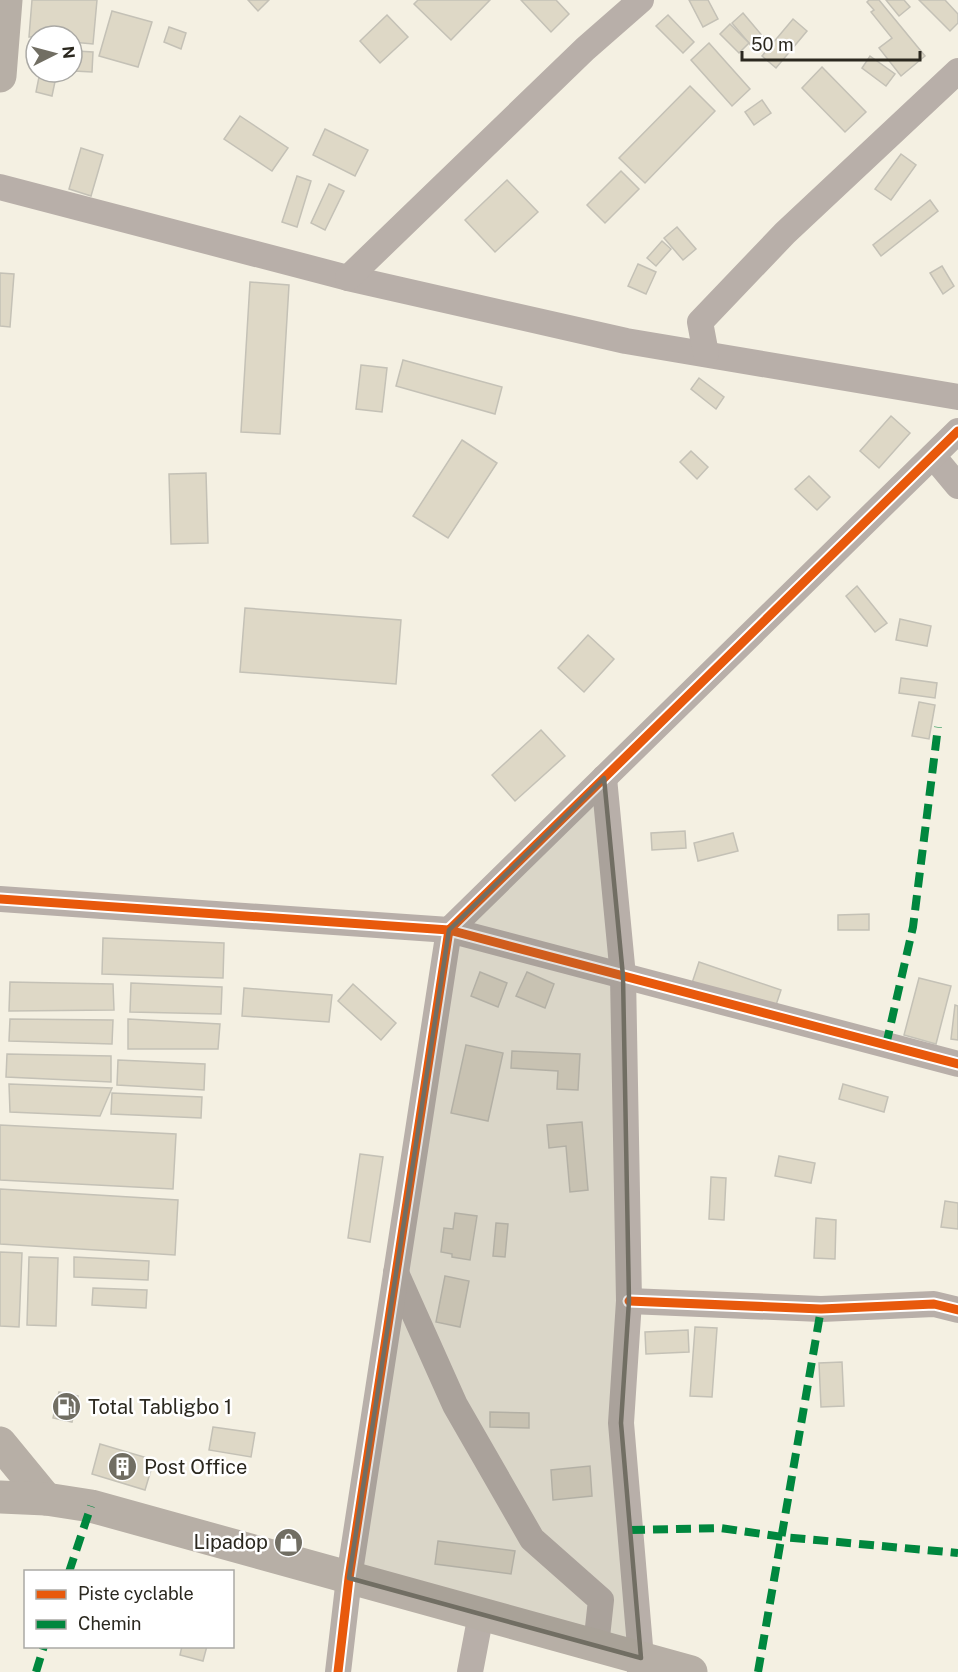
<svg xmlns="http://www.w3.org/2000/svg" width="958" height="1672" font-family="'Public Sans',sans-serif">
<rect width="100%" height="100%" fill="#f4f0e2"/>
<g fill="#ded8c6" stroke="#c4c1b6" stroke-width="1.5">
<polygon points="32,0 97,0 93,44 72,42 72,36 29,37"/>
<polygon points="248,0 269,0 258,11"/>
<polygon points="418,0 490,0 451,40 414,4"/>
<polygon points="521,0 556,0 569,14 551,32"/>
<polygon points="689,0 708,0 718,19 703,27"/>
<polygon points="869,0 879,0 925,56 901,76 879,48 892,38 871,12 874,10 867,2"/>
<polygon points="886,0 904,0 910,7 899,16"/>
<polygon points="919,0 945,0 958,14 958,23 950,31"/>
<polygon points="112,11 152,22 138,67 99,56"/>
<polygon points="743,13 765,39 754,49 732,23"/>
<polygon points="387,15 408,37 380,63 360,41"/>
<polygon points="668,15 694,42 683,53 656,26"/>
<polygon points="793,19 807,31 776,68 762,56"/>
<polygon points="730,24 749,43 739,53 720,34"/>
<polygon points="169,27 186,33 181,49 164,42"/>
<polygon points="709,43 750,89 732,106 691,60"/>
<polygon points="76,51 93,52 92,72 74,71"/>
<polygon points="870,56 895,74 886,86 862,68"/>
<polygon points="822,67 866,112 845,132 802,88"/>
<polygon points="40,72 57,72 52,96 36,92"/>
<polygon points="690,86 715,111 645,183 619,158"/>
<polygon points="762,100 771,113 754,125 745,112"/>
<polygon points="240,116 288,148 272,171 224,139"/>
<polygon points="325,129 368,150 355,176 313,155"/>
<polygon points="81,148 103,155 91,196 69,189"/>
<polygon points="901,154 916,165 891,200 875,189"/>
<polygon points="621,171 639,189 605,223 587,205"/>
<polygon points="297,176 311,181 297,227 282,222"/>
<polygon points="507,180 538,212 495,252 465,220"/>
<polygon points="329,184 344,191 325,230 311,223"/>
<polygon points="930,200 938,211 881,256 873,245"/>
<polygon points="677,227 696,249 683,260 664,238"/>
<polygon points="662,241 671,249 656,266 647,258"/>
<polygon points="638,264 656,272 646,294 628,286"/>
<polygon points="942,266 954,286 943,294 930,273"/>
<polygon points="0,273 14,274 10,327 0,326"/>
<polygon points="250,282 289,285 280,434 241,432"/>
<polygon points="403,360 502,387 495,414 396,386"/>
<polygon points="361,365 387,368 382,412 356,409"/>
<polygon points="699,378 724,397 716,409 691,389"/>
<polygon points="891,416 910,433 879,468 860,451"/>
<polygon points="462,440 497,463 448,538 413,516"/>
<polygon points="691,451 708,467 697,479 680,462"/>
<polygon points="206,473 208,543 171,544 169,474"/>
<polygon points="809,476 830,497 817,510 795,489"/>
<polygon points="857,586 887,623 875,632 846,596"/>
<polygon points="245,608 401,620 396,684 240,672"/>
<polygon points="900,619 931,626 927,646 896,640"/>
<polygon points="588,635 614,659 584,692 558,668"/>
<polygon points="901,678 937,683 935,698 899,693"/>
<polygon points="919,702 935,705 929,739 912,736"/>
<polygon points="541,730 565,756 515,801 492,775"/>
<polygon points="685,831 686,848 652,850 651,833"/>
<polygon points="733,833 738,851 698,861 694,843"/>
<polygon points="869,914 869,930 838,930 838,915"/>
<polygon points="103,938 224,943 223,978 102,974"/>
<polygon points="699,962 781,990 774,1011 692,983"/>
<polygon points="480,972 507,983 498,1007 471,996"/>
<polygon points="527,972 554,984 545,1008 516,996"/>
<polygon points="919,978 951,986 936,1044 904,1035"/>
<polygon points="10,982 113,984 114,1010 9,1011"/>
<polygon points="131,983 222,987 221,1014 130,1012"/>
<polygon points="353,984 396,1023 381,1040 338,1001"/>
<polygon points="244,988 332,995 329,1022 242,1016"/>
<polygon points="955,1005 958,1006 958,1040 951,1039"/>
<polygon points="10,1019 113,1020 112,1044 9,1041"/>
<polygon points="128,1019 220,1024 218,1049 128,1049"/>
<polygon points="466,1045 503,1053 488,1121 451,1113"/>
<polygon points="512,1051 580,1054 578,1090 557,1089 558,1071 511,1068"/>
<polygon points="7,1054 111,1056 111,1082 6,1077"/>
<polygon points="118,1060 205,1064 204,1090 117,1085"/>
<polygon points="9,1084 112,1088 100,1116 10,1112"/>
<polygon points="843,1084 888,1097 884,1112 839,1099"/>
<polygon points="112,1093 202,1097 201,1118 111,1114"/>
<polygon points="582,1122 588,1190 570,1192 566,1146 549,1148 547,1125"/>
<polygon points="0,1125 176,1134 173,1189 0,1180"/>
<polygon points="360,1154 383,1157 370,1242 348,1238"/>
<polygon points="779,1156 815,1163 811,1183 775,1176"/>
<polygon points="711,1177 726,1178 724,1220 709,1219"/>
<polygon points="0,1189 178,1200 175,1255 0,1244"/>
<polygon points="945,1201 958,1203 958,1229 941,1227"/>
<polygon points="455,1213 477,1216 470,1260 452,1257 452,1254 441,1252 444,1228 453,1229"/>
<polygon points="816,1218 836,1220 835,1259 814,1258"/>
<polygon points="496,1223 508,1224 505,1257 493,1256"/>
<polygon points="0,1252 22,1253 19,1327 0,1326"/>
<polygon points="29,1257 58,1258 56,1326 27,1325"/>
<polygon points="74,1257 149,1261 148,1280 74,1277"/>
<polygon points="445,1276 469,1281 460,1327 436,1322"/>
<polygon points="93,1288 147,1290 146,1308 92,1305"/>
<polygon points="695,1327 717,1328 712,1397 690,1396"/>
<polygon points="688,1330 689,1352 646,1354 645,1332"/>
<polygon points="842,1362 844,1406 821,1407 819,1363"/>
<polygon points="59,1392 78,1396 72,1422 53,1418"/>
<polygon points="490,1412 529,1413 529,1428 490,1427"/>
<polygon points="213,1427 255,1433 251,1457 209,1450"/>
<polygon points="100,1444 154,1460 145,1490 92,1474"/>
<polygon points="590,1466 592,1496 553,1500 551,1470"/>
<polygon points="438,1541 515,1551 511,1574 435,1564"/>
<polygon points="182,1646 207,1646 203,1661 180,1655"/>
</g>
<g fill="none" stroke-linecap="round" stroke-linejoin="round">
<g stroke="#b8afa9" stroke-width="26">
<polyline points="0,187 348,278 626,341 958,397"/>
<polyline points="348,278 585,49 641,0"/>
<polyline points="706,354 700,322 785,233 958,71"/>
<polyline points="933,456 958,486"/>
<polyline points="604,778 623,976 629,1301 621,1423 641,1658 640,1672"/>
<polyline points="0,899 449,930 958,431"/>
<polyline points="396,1273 455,1405 532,1539 601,1600 596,1646"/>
<polyline points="629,1301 821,1309 934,1304 958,1310"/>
<polyline points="338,1672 349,1578 449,930 958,1064"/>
<polyline points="470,1672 481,1614"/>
</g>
<g stroke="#b7afa6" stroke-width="33">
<polyline points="0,76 6,0"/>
<polyline points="0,1443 46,1499"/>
<polyline points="0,1497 46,1499 91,1506 691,1672"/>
</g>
<g stroke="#00873e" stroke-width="8" stroke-dasharray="15 8" stroke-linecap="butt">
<polyline points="886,1045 913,927 938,727"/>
<polyline points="630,1530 720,1528 783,1537 958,1553"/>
<polyline points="69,1572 91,1506"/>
<polyline points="36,1672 44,1646"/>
<polyline points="758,1672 821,1309"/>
</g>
<defs>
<g id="cycleway">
<polyline points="0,899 449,930 958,431"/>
<polyline points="629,1301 821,1309 934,1304 958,1310"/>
<polyline points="338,1672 349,1578 449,930 958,1064"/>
</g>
</defs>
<use href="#cycleway" stroke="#fff" stroke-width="13"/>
<use href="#cycleway" stroke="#e8590c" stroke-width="9"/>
</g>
<path fill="#716e63" fill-opacity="0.2" stroke="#716e63" stroke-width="4.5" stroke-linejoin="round" d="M604 778 623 976 629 1301 621 1423 641 1658 349 1578 449 930Z"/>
<defs>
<symbol id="fuel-disc" viewBox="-11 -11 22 22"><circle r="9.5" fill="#716e63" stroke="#fff"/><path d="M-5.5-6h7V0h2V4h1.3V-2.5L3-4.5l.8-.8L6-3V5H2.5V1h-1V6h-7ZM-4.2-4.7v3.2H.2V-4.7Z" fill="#fff"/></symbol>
<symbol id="building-disc" viewBox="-11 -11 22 22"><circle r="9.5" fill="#716e63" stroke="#fff"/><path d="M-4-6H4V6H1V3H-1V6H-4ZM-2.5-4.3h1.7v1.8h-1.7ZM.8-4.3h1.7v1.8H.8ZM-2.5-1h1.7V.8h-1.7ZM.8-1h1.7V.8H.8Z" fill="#fff"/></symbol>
<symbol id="shop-disc" viewBox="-11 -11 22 22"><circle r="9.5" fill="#716e63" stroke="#fff"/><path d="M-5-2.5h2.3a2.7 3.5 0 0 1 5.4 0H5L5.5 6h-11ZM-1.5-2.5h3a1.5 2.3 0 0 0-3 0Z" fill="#fff"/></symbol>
</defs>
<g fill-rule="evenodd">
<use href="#fuel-disc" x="50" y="1390" width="33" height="33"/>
<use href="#building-disc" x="106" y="1450" width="33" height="33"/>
<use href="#shop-disc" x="272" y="1526" width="33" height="33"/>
</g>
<g text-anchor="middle" stroke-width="5" stroke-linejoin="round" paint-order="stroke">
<g font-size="20" fill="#2b281f" stroke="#fff" text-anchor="start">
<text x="88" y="1414">Total Tabligbo 1</text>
<text x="144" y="1474">Post Office</text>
<text x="268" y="1549" text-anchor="end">Lipadop</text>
</g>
</g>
<rect x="24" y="1570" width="210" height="78" fill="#ffffff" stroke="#aaa9a5" stroke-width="1.5"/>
<rect x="36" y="1590" width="30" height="9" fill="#e8590c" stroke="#aaa9a5" stroke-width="1.5"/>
<text x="78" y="1600" font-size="18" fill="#2b281f">Piste cyclable</text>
<rect x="36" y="1620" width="30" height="9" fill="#00873e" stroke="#aaa9a5" stroke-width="1.5"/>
<text x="78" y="1630" font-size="18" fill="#2b281f">Chemin</text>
<g transform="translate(54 54) rotate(84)"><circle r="28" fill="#ffffff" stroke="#aaa9a5" stroke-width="1.5"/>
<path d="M0-4.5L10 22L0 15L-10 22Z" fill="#716e63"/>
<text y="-9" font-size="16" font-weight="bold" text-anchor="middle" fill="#2b281f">N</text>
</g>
<path d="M742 51v9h178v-9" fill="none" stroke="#2b281f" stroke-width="3"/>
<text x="751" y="51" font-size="18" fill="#2b281f" stroke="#ffffff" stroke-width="4.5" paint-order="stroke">50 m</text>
</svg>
